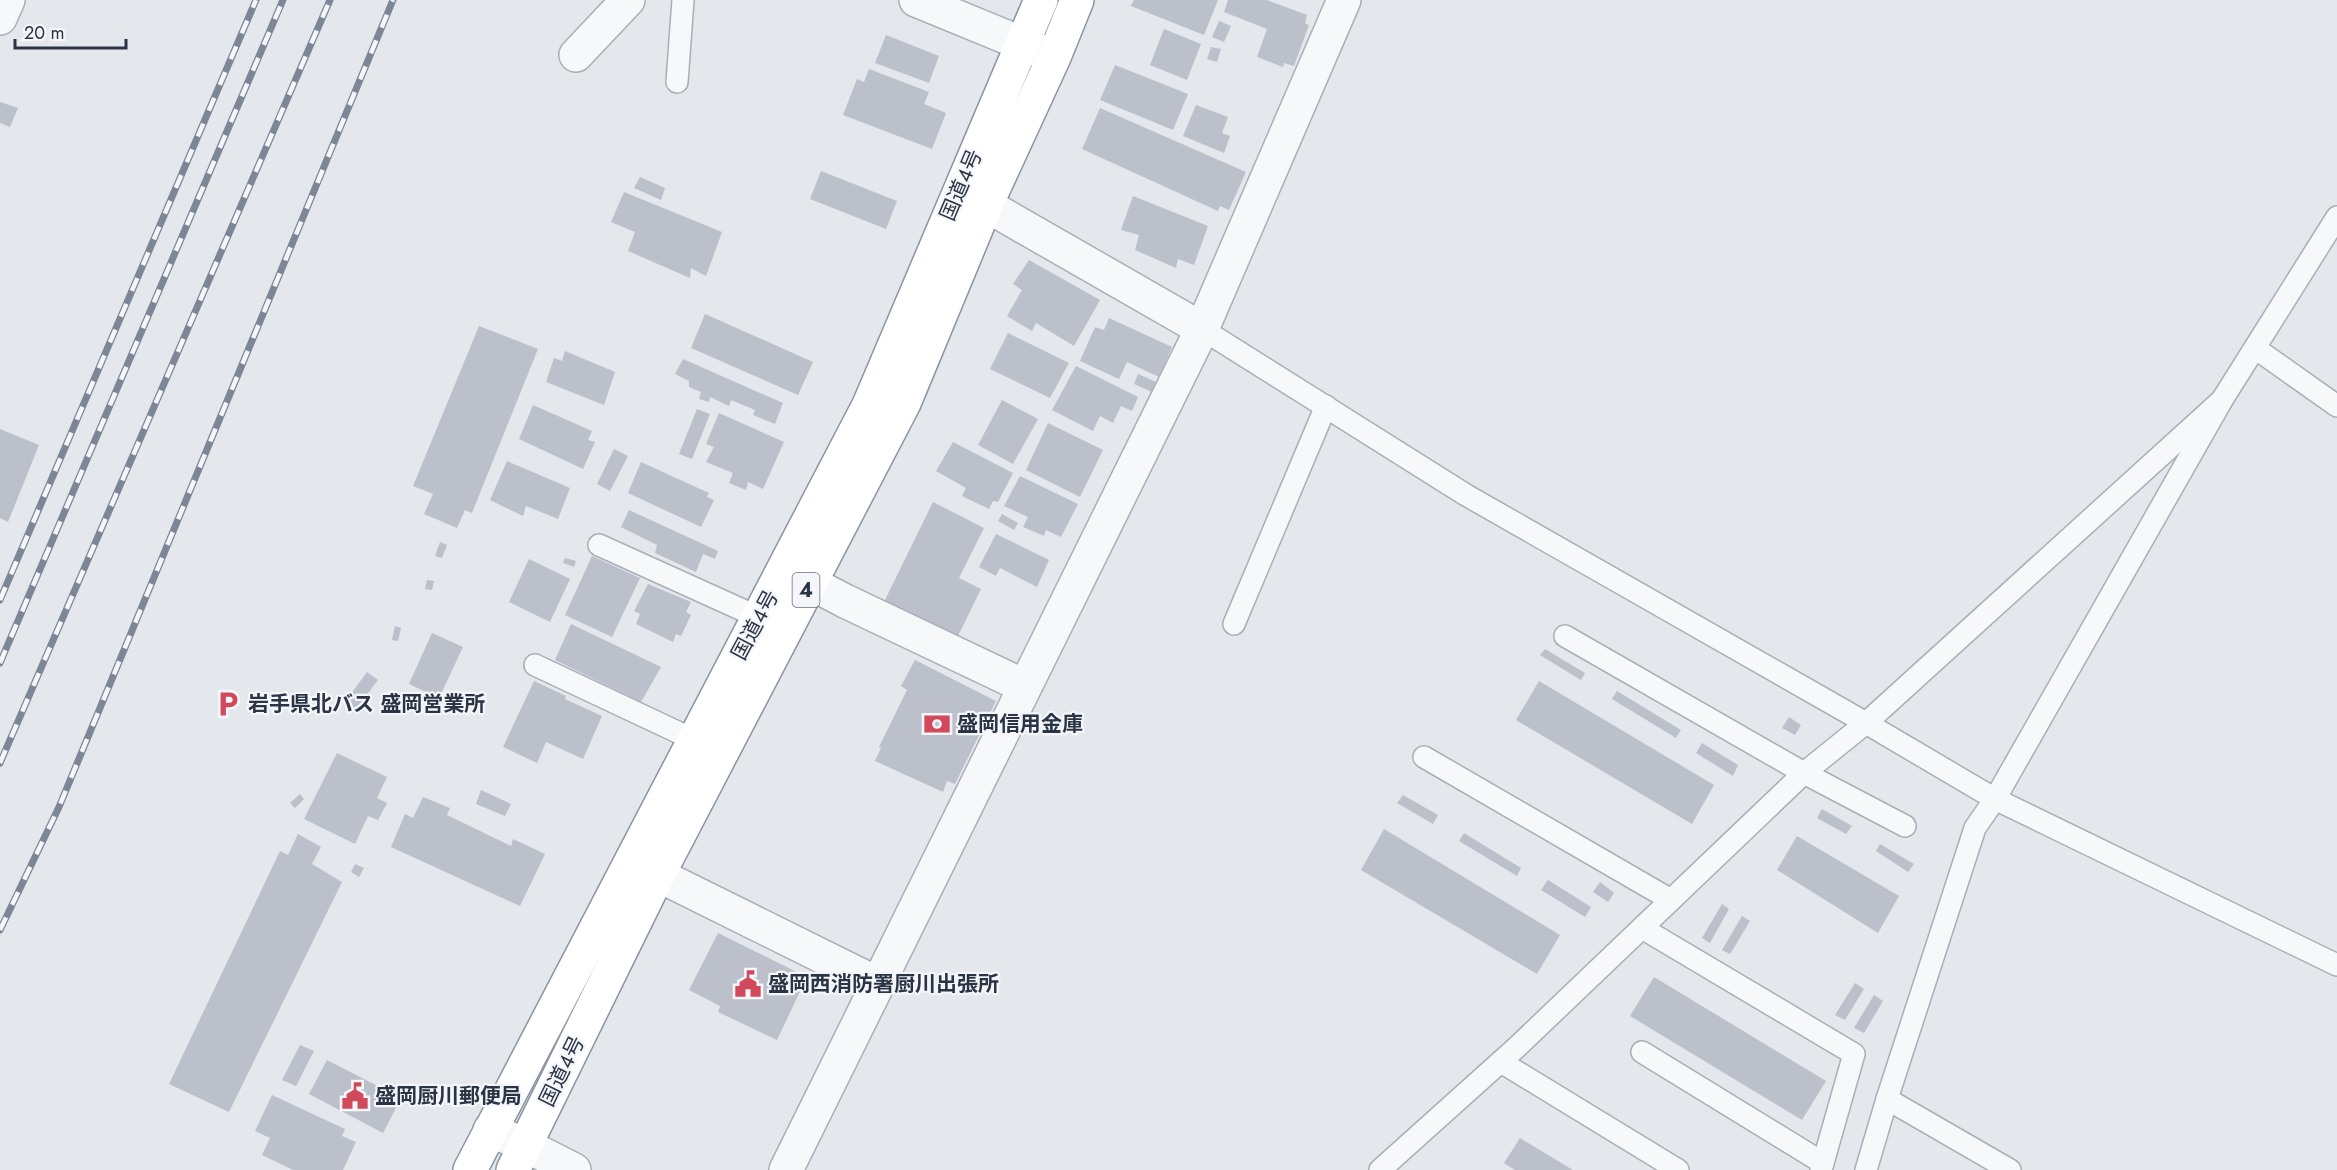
<svg xmlns="http://www.w3.org/2000/svg" width="2337" height="1170" font-family="Jost,'Noto Sans JP',sans-serif">
<rect width="100%" height="100%" fill="#e4e7ec"/>
<g fill="#bbc0ca">
<polygon points="1134,0 1218,0 1204,35 1131,6"/>
<polygon points="1228,0 1267,0 1307,15 1305,23 1309,25 1294,66 1284,63 1283,67 1257,57 1267,29 1224,12"/>
<polygon points="1219,21 1231,26 1224,42 1212,37"/>
<polygon points="1164,29 1201,44 1187,80 1150,65"/>
<polygon points="886,35 939,56 929,83 875,63"/>
<polygon points="1211,47 1221,49 1217,62 1207,59"/>
<polygon points="1115,65 1188,94 1173,130 1100,100"/>
<polygon points="869,69 929,92 924,104 946,113 932,149 843,115 857,79 864,82"/>
<polygon points="0,102 18,108 10,127 0,123"/>
<polygon points="1196,105 1228,117 1222,133 1230,136 1224,153 1183,136"/>
<polygon points="1100,108 1246,172 1229,210 1220,206 1218,211 1082,149"/>
<polygon points="821,171 897,201 886,229 810,199"/>
<polygon points="640,177 665,188 661,200 634,188"/>
<polygon points="624,192 722,232 706,276 691,268 690,278 628,251 635,232 611,222"/>
<polygon points="1133,196 1208,226 1194,265 1178,259 1176,268 1135,250 1139,235 1121,230"/>
<polygon points="1029,260 1100,300 1074,346 1036,323 1032,331 1007,316 1022,290 1013,284"/>
<polygon points="705,314 813,362 798,395 691,348"/>
<polygon points="1109,318 1172,347 1159,377 1127,362 1119,379 1080,361 1095,327 1104,330"/>
<polygon points="479,326 538,349 472,513 465,510 457,528 424,514 433,494 413,486"/>
<polygon points="1008,333 1069,363 1050,398 990,369"/>
<polygon points="565,351 615,372 604,405 546,382 554,358 562,361"/>
<polygon points="683,359 783,403 775,424 753,415 755,410 731,400 729,406 710,397 709,402 699,399 701,392 689,387 689,381 675,374"/>
<polygon points="1076,366 1138,397 1132,411 1121,406 1113,423 1100,416 1093,431 1052,410"/>
<polygon points="1138,374 1156,382 1152,392 1134,384"/>
<polygon points="1002,400 1038,419 1013,464 978,445"/>
<polygon points="533,405 592,431 588,440 595,442 583,469 519,439"/>
<polygon points="697,409 710,414 692,459 679,454"/>
<polygon points="719,413 784,442 763,489 748,482 746,490 729,483 733,473 706,462 714,447 706,444"/>
<polygon points="1048,423 1103,450 1080,497 1026,470"/>
<polygon points="0,429 39,445 8,522 0,518"/>
<polygon points="953,442 1013,473 998,502 993,501 989,509 962,496 966,488 936,471"/>
<polygon points="614,449 628,456 610,491 597,484"/>
<polygon points="507,461 570,488 558,519 526,506 523,516 490,500"/>
<polygon points="641,462 709,493 707,497 714,500 701,527 628,493"/>
<polygon points="1020,476 1078,504 1061,537 1046,530 1044,536 1023,527 1028,517 1004,506"/>
<polygon points="933,502 984,528 959,578 981,589 957,638 884,602"/>
<polygon points="629,510 718,551 715,559 703,554 696,572 655,553 657,545 621,527"/>
<polygon points="1002,514 1018,523 1014,530 998,521"/>
<polygon points="996,534 1049,560 1037,587 1000,568 996,576 979,567"/>
<polygon points="440,542 447,545 442,558 435,556"/>
<polygon points="592,556 640,578 612,637 565,615"/>
<polygon points="565,558 576,561 574,567 563,563"/>
<polygon points="529,559 570,579 550,622 509,602"/>
<polygon points="427,580 434,581 432,590 425,589"/>
<polygon points="648,584 691,602 686,612 691,615 681,636 676,634 673,642 636,624 640,614 634,611"/>
<polygon points="571,624 661,667 641,702 555,660"/>
<polygon points="395,626 401,628 398,641 392,640"/>
<polygon points="432,633 463,647 439,698 409,684"/>
<polygon points="1545,649 1585,673 1581,680 1540,655"/>
<polygon points="915,660 996,701 955,784 947,781 943,792 875,761 881,748 879,747 907,690 901,686"/>
<polygon points="367,672 378,680 356,709 346,701"/>
<polygon points="534,681 566,696 565,699 602,716 583,759 546,742 537,763 503,747"/>
<polygon points="1539,681 1714,785 1692,824 1516,720"/>
<polygon points="1617,691 1681,730 1676,738 1612,699"/>
<polygon points="1789,717 1801,725 1795,735 1782,728"/>
<polygon points="1702,743 1738,765 1733,776 1696,753"/>
<polygon points="337,753 387,777 377,798 387,803 378,820 368,816 355,844 304,819"/>
<polygon points="481,790 511,804 505,816 476,804"/>
<polygon points="300,794 304,799 295,808 290,803"/>
<polygon points="1403,795 1438,815 1433,824 1397,803"/>
<polygon points="423,797 450,808 447,815 511,846 513,839 545,854 520,906 391,847 405,814 413,818"/>
<polygon points="1822,809 1852,826 1846,834 1817,818"/>
<polygon points="1384,829 1560,935 1537,974 1361,870"/>
<polygon points="1464,833 1521,868 1517,876 1459,841"/>
<polygon points="298,834 321,847 312,864 342,882 229,1112 169,1084 280,851 288,855"/>
<polygon points="1797,836 1899,896 1878,933 1777,870"/>
<polygon points="1880,844 1914,864 1908,872 1876,851"/>
<polygon points="355,864 364,868 359,877 351,872"/>
<polygon points="1548,880 1591,907 1585,917 1541,890"/>
<polygon points="1600,882 1614,893 1608,902 1593,892"/>
<polygon points="1722,904 1729,909 1710,943 1702,938"/>
<polygon points="1742,916 1750,921 1730,954 1722,950"/>
<polygon points="718,933 807,977 777,1040 718,1012 720,1006 689,990"/>
<polygon points="1654,977 1826,1081 1802,1120 1630,1016"/>
<polygon points="1855,983 1864,989 1845,1020 1835,1015"/>
<polygon points="1874,995 1883,1001 1864,1033 1854,1028"/>
<polygon points="300,1045 314,1051 296,1086 282,1080"/>
<polygon points="327,1060 401,1098 383,1133 309,1094"/>
<polygon points="272,1095 345,1129 342,1136 356,1142 343,1170 293,1170 262,1155 270,1138 255,1131"/>
<polygon points="1520,1138 1573,1170 1515,1170 1504,1163"/>
</g>
<g fill="none" stroke-linecap="round" stroke-linejoin="round">
<defs>
<g id="service">
<polyline points="677,82 683,0"/>
<polyline points="1202,329 1466,495 1866,723 1995,799 2337,965"/>
<polyline points="2255,348 2337,406"/>
<polyline points="599,545 769,622"/>
<polyline points="1234,624 1326,406"/>
<polyline points="1565,636 1804,773 1905,826"/>
<polyline points="535,665 705,745"/>
<polyline points="1424,757 1671,900"/>
<polyline points="1642,928 1854,1054 1821,1170"/>
<polyline points="1642,1052 1823,1163"/>
<polyline points="1501,1062 1678,1170"/>
<polyline points="1887,1099 2010,1170"/>
<polyline points="1380,1170 1517,1047 1804,773 1866,723 2222,400"/>
<polyline points="1866,1170 1887,1099 1975,828 1995,799 2222,400 2337,217"/>
</g>
<g id="minor">
<polyline points="960,194 986,205 1202,329"/>
<polyline points="786,570 845,601 1024,686"/>
<polyline points="632,862 878,984"/>
<polyline points="786,1170 1202,329 1344,0"/>
</g>
<g id="tertiary">
<polyline points="916,0 1050,55"/>
<polyline points="0,18 8,0"/>
<polyline points="576,55 628,0"/>
<polyline points="490,1130 525,1145 574,1170"/>
</g>
<g id="trunk">
<polyline points="470,1170 869,405 1041,0"/>
<polyline points="513,1170 658,875 904,403 986,205 1054,57 1077,0"/>
</g>
</defs>
<use href="#service" stroke="#a9aeb7" stroke-width="24"/>
<use href="#minor" stroke="#a9aeb7" stroke-width="36"/>
<use href="#tertiary" stroke="#a9aeb7" stroke-width="36"/>
<use href="#trunk" stroke="#8b94a3" stroke-width="36"/>
<use href="#service" stroke="#f7f8fa" stroke-width="21"/>
<use href="#minor" stroke="#f7f8fa" stroke-width="33"/>
<use href="#tertiary" stroke="#f7f8fa" stroke-width="33"/>
<use href="#trunk" stroke="#fff" stroke-width="33"/>
<defs>
<g id="rail">
<polyline points="0,600 256,0"/>
<polyline points="0,663 283,0"/>
<polyline points="0,763 330,0"/>
<polyline points="0,930 59,807 393,0"/>
</g>
</defs>
<use href="#rail" stroke="#7d8696" stroke-width="7"/>
<use href="#rail" stroke="#f4f6f9" stroke-width="4.5" stroke-dasharray="14" stroke-linecap="butt"/>
</g>
<defs>
<symbol id="parking-bare" viewBox="-9 -9 18 18"><path d="M-3.5-5.5H1a3.5 3.5 0 0 1 0 7H-1V5.5H-3.5ZM-1-3.4V-.6H.8a1.4 1.4 0 0 0 0-2.8Z" fill="#d1495b" stroke="#f4f6f9" stroke-width="2.5" paint-order="stroke"/></symbol>
<symbol id="bank-bare" viewBox="-9 -9 18 18"><path d="M-6-4H6V4H-6ZM0-2.3a2.3 2.3 0 1 0 0 4.6a2.3 2.3 0 1 0 0-4.6Z" fill="#d1495b" stroke="#f4f6f9" stroke-width="2.5" paint-order="stroke"/></symbol>
<symbol id="civic-bare" viewBox="-9 -9 18 18"><path d="M-.6-6.5H3V-4.5H.6V-3L4-1V1h2V6H-6V1h2V-1L-.6-3ZM-1.2 2.5V6h2.4V2.5Z" fill="#d1495b" stroke="#f4f6f9" stroke-width="2.5" paint-order="stroke"/></symbol>
</defs>
<g fill-rule="evenodd">
<use href="#parking-bare" x="209" y="685" width="38" height="38"/>
<use href="#bank-bare" x="918" y="705" width="38" height="38"/>
<use href="#civic-bare" x="729" y="965" width="38" height="38"/>
<use href="#civic-bare" x="336" y="1077" width="38" height="38"/>
</g>
<g text-anchor="middle" stroke-width="4.5" stroke-linejoin="round" paint-order="stroke">
<rect fill="#f4f6f9" stroke="#676e7b" stroke-width="1.5" x="792.5" y="573" width="27" height="34" rx="4.5"/>
<g font-size="20" font-weight="bold" fill="#2b3445">
<text x="806" y="597">4</text>
</g>
<g font-size="21" fill="#2b3445" stroke="#f4f6f9">
<text transform="translate(961 185) rotate(-67)" y="7">国道4号</text>
<text transform="translate(755 625) rotate(-62)" y="7">国道4号</text>
<text transform="translate(562 1071) rotate(-64)" y="7">国道4号</text>
</g>
<g font-size="21" font-weight="bold" fill="#2b3445" stroke="#f4f6f9" text-anchor="start">
<text x="248" y="711">岩手県北バス 盛岡営業所</text>
<text x="957" y="731">盛岡信用金庫</text>
<text x="768" y="991">盛岡西消防署厨川出張所</text>
<text x="375" y="1103">盛岡厨川郵便局</text>
</g>
</g>
<path d="M15 39v9h111v-9" fill="none" stroke="#2b3445" stroke-width="3"/>
<text x="24" y="39" font-size="18" fill="#2b3445" stroke="#f4f6f9" stroke-width="4.5" paint-order="stroke">20 m</text>
</svg>
